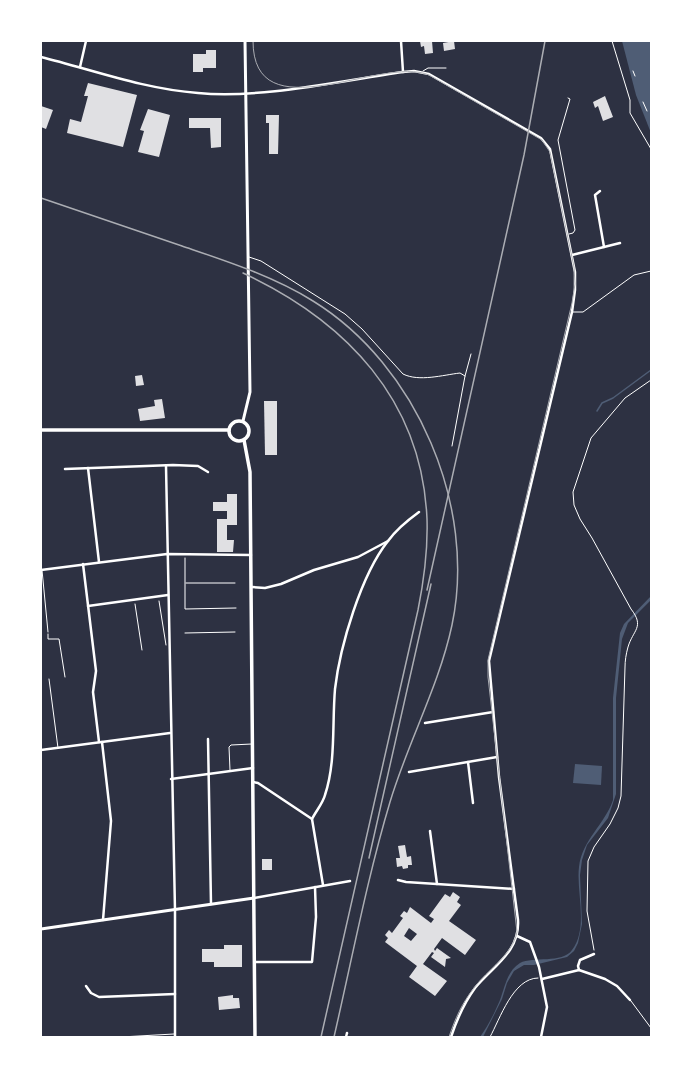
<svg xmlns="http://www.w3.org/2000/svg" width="692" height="1078" font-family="Montserrat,sans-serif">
<rect width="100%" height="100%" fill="#2d3142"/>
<g fill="#4f5d75">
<polygon points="622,41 651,41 651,133 636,95"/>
<path d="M651 596V600L628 623 622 639 616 698V794L608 818 587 845 582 860 580 875 582 924 578 943 574 951 567 957 534 965H524L514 971 507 983 502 999 483 1037H480C488 1026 495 1012 500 1000 505 987 507 971 520 963 533 956 562 964 572 950 589 928 576 892 579 867 582 840 605 824 613 800V698L620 633 624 624Z"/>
<polygon points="575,764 602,766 601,785 573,783"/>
</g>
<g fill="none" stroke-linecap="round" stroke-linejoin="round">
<polyline stroke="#4f5d75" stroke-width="1.5" points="597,411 602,403 613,398 651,370"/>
</g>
<g fill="#e0e0e3" fill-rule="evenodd">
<polygon points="420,41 432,41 433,53 425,54 424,46 421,47"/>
<polygon points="454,41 455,49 444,51 443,43"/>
<polygon points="206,50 216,50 216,68 203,68 203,72 193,72 193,54 206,54"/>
<polygon points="88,83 137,95 123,147 67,133 70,119 81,122 88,96 84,96"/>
<polygon points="605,96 613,117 603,121 598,106 595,108 593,102"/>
<polygon points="41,106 53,110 46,129 41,127"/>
<polygon points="148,109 170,115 159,157 138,152 144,131 140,130"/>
<polygon points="266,115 279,115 278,154 269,154 269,123 266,123"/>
<polygon points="189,118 221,118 221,147 211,148 210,128 189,128"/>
<polygon points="142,375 144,385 136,386 135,376"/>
<polygon points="162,399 165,418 140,421 138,409 155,406 154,400"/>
<polygon points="264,401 277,401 277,455 265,455"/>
<polygon points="227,494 237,494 237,525 227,525 227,540 234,540 233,552 217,552 217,519 227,519 227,511 213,511 213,502 227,502"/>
<polygon points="405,845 407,857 411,856 412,865 408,865 408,868 403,869 402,866 397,867 396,858 400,858 398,846"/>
<rect x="262" y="859" width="10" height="11"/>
<path d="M453 892 460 897 457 902 461 905 449 921 476 940 465 955 442 938 434 949 435 951 437 948 451 958 446 959 445 967 431 957 434 953 432 952 423 964 447 981 435 996 409 977 417 966 385 942 388 938 385 935 389 930 392 933 403 918 400 916 404 911 407 913 410 907 431 923 434 919 429 916 445 894 450 897ZM409 928 417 934 411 941 404 936Z"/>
<polygon points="224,945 242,945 242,967 214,967 214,962 202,962 202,949 224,949"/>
<polygon points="233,995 233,998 239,998 240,1008 219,1010 218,997"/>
</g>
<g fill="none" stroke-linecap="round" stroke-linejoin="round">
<g stroke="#fff" stroke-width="1">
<polyline points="633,71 635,76"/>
<polyline points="643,102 647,111"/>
<polyline points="185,558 185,609 236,608"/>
<polyline points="186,583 235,583"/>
<polyline points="159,601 166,645"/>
<polyline points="135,604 142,650"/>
<polyline points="185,633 235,632"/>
<polyline points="48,634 48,639 59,639 65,677"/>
<path d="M594 950 587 911 588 861 594 847 610 824 618 808 621 796 625 667C625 661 626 654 628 647 633 630 645 627 631 609L592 538 580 519 574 505 573 492 591 438 625 398 651 380"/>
<path d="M490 1037C500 1019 513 978 538 978"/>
</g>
<g stroke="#fff" stroke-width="1">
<polyline points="612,41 630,100 630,113 651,149"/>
<polyline points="423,71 428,68 446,68"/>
<polyline points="568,98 570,99 558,140 575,230 573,233 569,234"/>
<path d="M249 257 261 261 345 314 362 329 403 374C419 382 443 375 460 373L465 376"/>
<polyline points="572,312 583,312 634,275 651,271"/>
<polyline points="452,446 465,376 471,354"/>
<polyline points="42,570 48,632"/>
<polyline points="49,679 58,748"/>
<polyline points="230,770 229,747 231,745 252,744"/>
<polyline points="631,1001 651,1028"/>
<polyline points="121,1037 174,1034"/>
</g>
<g stroke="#fff" stroke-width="2.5">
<polyline points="401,41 403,72"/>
<path d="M41 57C93 70 144 89 198 93 261 99 339 81 403 72L414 71 429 74 541 138 550 149 575 272V290L572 312 489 661 499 777 518 920C520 952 493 966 475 988 464 1003 457 1019 451 1037"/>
<polyline points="80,67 86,41"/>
<polyline points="600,191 595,195 604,247"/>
<polyline points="572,255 620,243"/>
<polyline points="166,466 175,910 175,1037"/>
<polyline points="88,468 99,562"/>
<polyline points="65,469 173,465 198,466 208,472"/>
<polyline points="83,564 96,671 93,692 99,742"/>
<polyline points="41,570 167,554 251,555"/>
<polyline points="252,587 265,588 281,584 314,570 358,557 388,541"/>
<polyline points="88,606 168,595"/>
<polyline points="425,723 493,712"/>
<polyline points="208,739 211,904"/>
<polyline points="102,742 111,821 103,920"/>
<polyline points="41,750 170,733"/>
<polyline points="468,762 473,803"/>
<polyline points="409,772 497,757"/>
<polyline points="171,779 253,768"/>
<polyline points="253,782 258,783 312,819"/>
<polyline points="430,831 437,884"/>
<polyline points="398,880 406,882 514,889"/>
<path d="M323 885 312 819C316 811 323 803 325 795 336 762 332 724 335 689 340 646 361 575 388 541 396 530 408 520 419 512"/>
<polyline points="254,898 350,881"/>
<polyline points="517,936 530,942 539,967 547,1007 541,1037"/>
<polyline points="255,962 312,962 316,917 315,887"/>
<polyline points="579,970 578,966 580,960 594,954"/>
<polyline points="542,979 579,970 605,979 617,986 630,1000"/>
<polyline points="86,986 91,993 99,997 175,994"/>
<polyline points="346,1037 347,1033"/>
</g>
<g stroke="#fff" stroke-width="3">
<polyline points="243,421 250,392 245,41"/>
<polyline points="41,929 254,898"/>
</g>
<g stroke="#fff" stroke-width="3.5">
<circle cx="239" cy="431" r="10"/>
<polyline points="41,430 229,430"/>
<polyline points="244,440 250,472 255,1037"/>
</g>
<path stroke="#abadb3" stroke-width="1" d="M253 41C253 134 381 55 429 75L542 140 550 152 574 267 575 284 572 303 488 660V677L517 932C512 956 488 969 474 988 462 1003 455 1019 449 1037"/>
<g stroke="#abadb3" stroke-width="1.5">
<path d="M41 198C88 214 135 230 182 246 226 261 273 276 313 301 417 365 477 507 452 625 439 686 408 742 390 802 367 879 352 959 334 1037"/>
<path d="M243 273C346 321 422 400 427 519 428 550 424 580 418 610L321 1037"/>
<polyline points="427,590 524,155 545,41"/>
<polyline points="369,858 431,584"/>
</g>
</g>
<rect width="692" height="1078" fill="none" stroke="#ffffff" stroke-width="84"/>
</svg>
